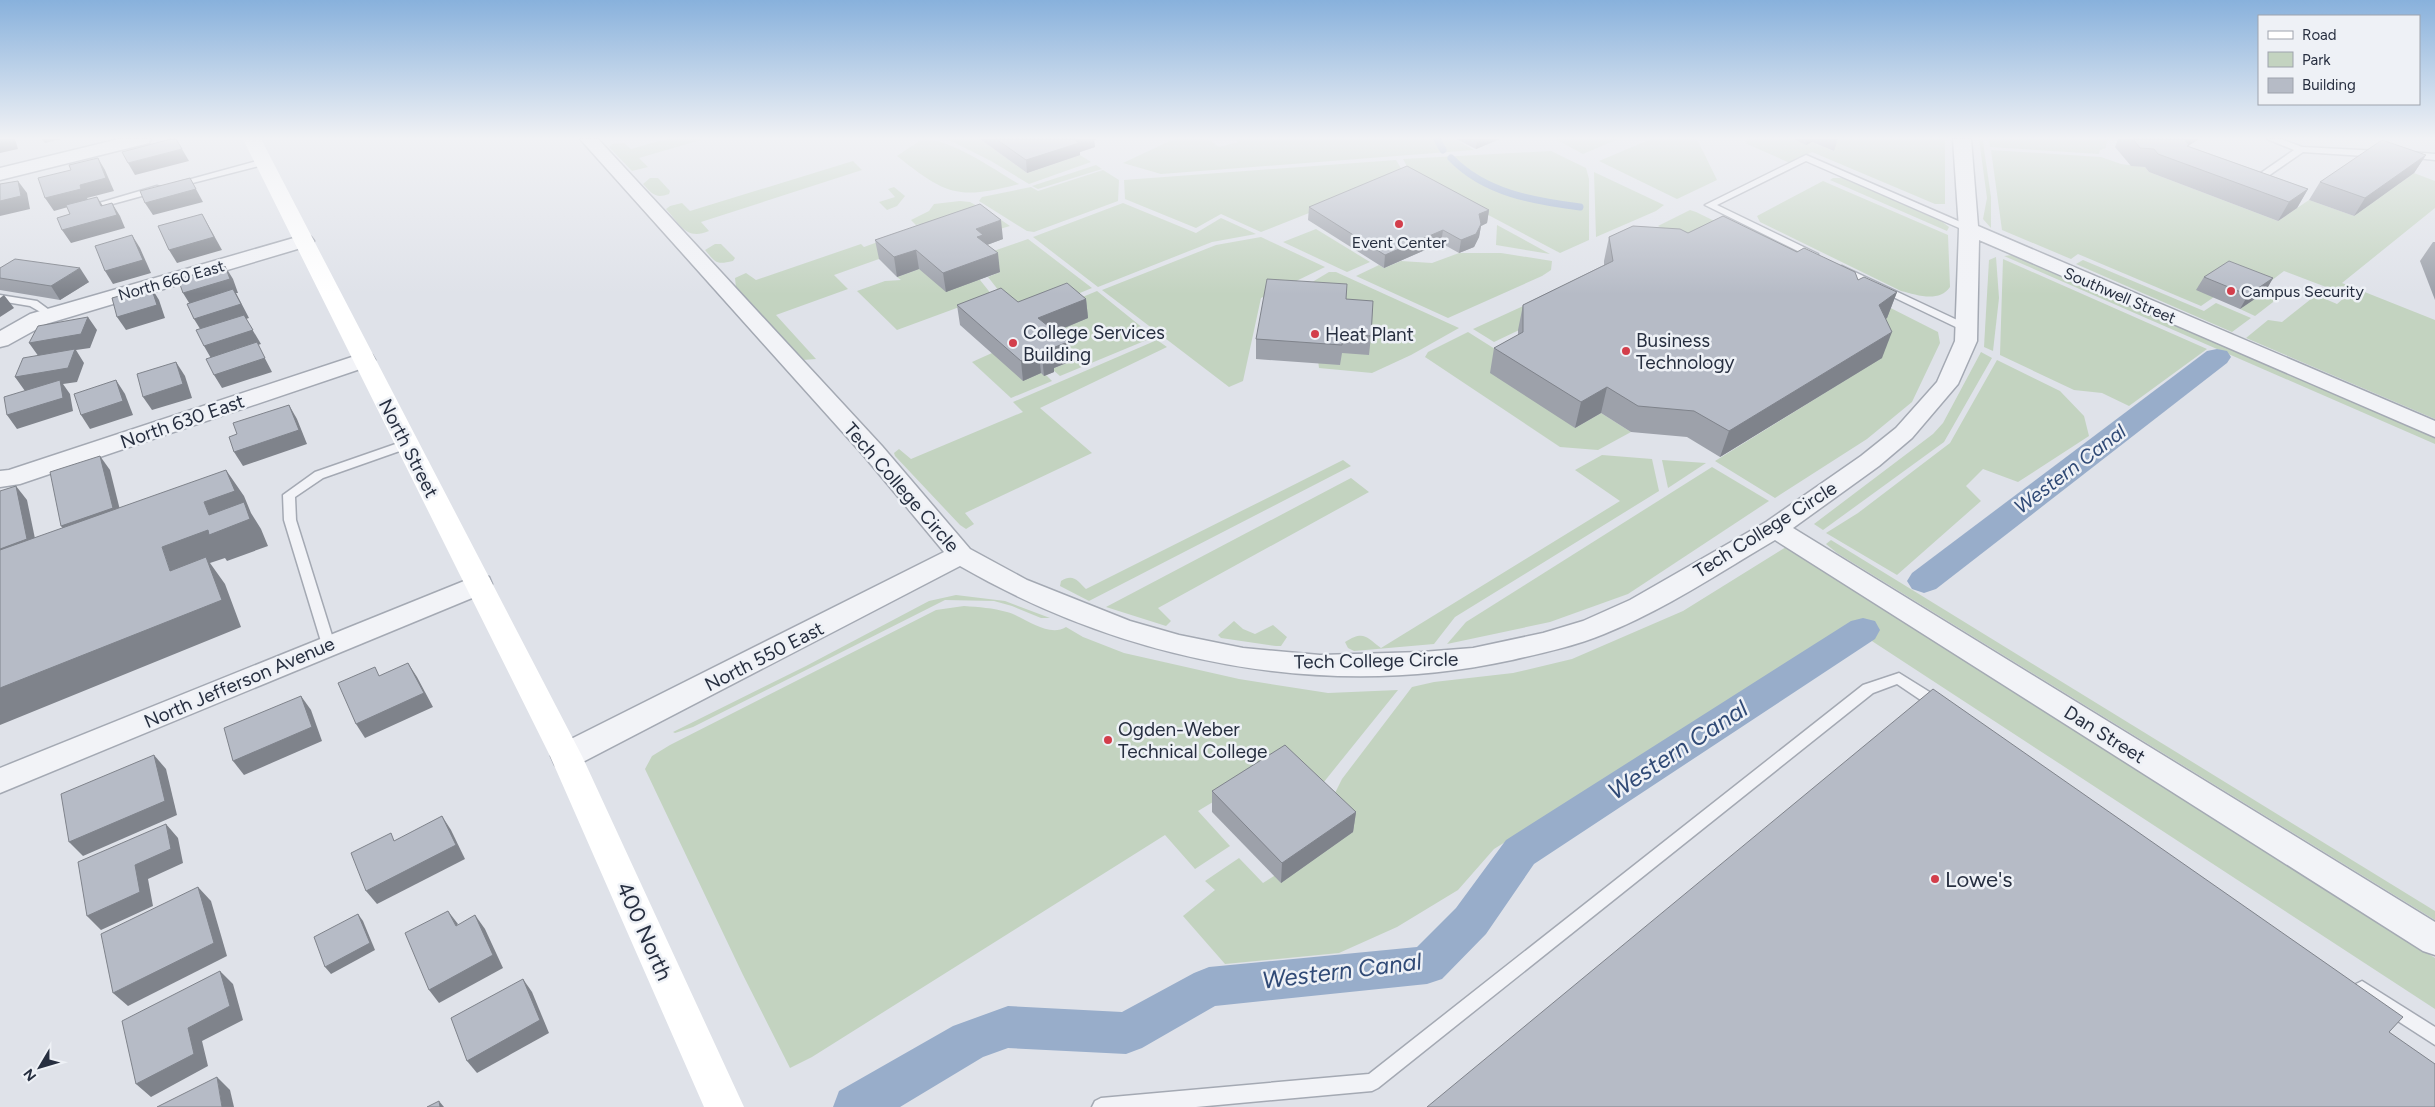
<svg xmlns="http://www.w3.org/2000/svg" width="2435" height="1107" font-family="Figtree,sans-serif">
<rect width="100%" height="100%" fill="#dfe2e9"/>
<g fill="#c3d3c0">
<polygon points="666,139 704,139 639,158 648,167 632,171 609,147 612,144 624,143 631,149"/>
<path d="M922 139C952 139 993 169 1019 184 958 200 946 195 897 156Z"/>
<polygon points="947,139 980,139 1027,173 1080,155 1091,162 1029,184 991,161"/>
<polygon points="1174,139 1208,139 1219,147 1238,142 1235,139 1454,139 1474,150 1161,174 1123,163"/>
<polygon points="1555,139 1618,139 1583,154"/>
<polygon points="1651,139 1697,139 1717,180 1677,199 1599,161"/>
<polygon points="1745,139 1794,139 1806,144 1812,142 1833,151 1829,139 1945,139 1945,204 1935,204 1812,152 1790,163 1747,144"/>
<polygon points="1979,139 1983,139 1983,142 1991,197 1991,228 1983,219 1987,198"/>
<polygon points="1989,139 2109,139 2106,145 2106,148 2100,150 2099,154 1990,147"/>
<polygon points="1991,150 2101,157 2121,164 2145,167 2149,172 2278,221 2309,200 2354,216 2414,173 2435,181 2435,208 2342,283 2435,320 2435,419 2246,338 2268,320 2282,322 2316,295 2337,304 2344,298 2324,289 2326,287 2284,271 2267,284 2214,297 2201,306 2078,254 2071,259 2002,230"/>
<polygon points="1551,151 1586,168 1589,179 1589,240 1560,253 1411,174 1403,159"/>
<polygon points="1396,160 1405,175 1261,232 1221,214 1196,228 1125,199 1124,180"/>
<path d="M853 161 862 170 701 222 709 231C686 241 680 224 666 209L670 206 682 203 690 211Z"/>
<polygon points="1096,165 1102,169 1038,189 1032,186"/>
<polygon points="1103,170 1119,180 1118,201 1034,232 1027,231 979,201 982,197 1031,187 1038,191"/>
<polygon points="1594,172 1664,205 1656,211 1596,237"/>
<path d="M650 178H658L670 191 669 194C656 199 652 194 643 184Z"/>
<polygon points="1833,178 1844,178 1936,217 1949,227 1947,231 1830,180"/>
<path d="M1823 181 1948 235 1950 287C1939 303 1917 295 1901 291L1760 222 1757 216Z"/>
<polygon points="894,187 905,196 897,206 887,210 879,202 895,197 888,189"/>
<polygon points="960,201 970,202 986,211 916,225 911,220 929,211 934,204"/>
<polygon points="1123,203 1196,233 1221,218 1256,234 1212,242 1098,287 1033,237"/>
<polygon points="1690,210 1696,212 1854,289 1693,244 1658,226"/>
<polygon points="991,213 1010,226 993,231 881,250 879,259 834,275 848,289 776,315 816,359 803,360 736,288 735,278 746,273 756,280 861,244 864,247 919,227"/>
<polygon points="1497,225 1550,254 1496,245"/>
<polygon points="1316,229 1370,262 1347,272 1283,242"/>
<polygon points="1261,237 1325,267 1261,298 1243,381 1229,387 1102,290 1216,245"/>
<polygon points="1028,239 1092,288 1026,315 999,291 988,277 1000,272 985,254"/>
<path d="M715 244H721L735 258 733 261C716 265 716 263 705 250Z"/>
<polygon points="1459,253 1501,253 1552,261 1551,270 1542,276 1448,318 1356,276 1379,265 1384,268 1401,261 1432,263"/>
<polygon points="2012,255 2025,257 2435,434 2435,444 2004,256"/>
<polygon points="1996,257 1999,298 1993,351 1984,347 1989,260"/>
<polygon points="2003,259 2207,349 2129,406 2102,393 2074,390 2000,355"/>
<polygon points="2083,260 2204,311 2216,303 2251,318 2232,332 2076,264"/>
<polygon points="919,269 980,280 992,295 897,330 857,291 885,281 901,280 897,277"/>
<polygon points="1329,272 1336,272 1459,328 1411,355 1372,373 1319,368 1309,284"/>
<polygon points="2262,288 2278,297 2277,299 2255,316 2240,309 2264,292"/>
<polygon points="1097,291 1154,337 1060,376 1052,369 1069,362 1040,338 1068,303"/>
<polygon points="1863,294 1938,332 1940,343 1912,402 1867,439 1775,498 1715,461 1881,358"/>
<polygon points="1530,303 1551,315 1494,342 1473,329"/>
<polygon points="1468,332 1514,361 1575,428 1601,413 1631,432 1598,450 1560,447 1425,357 1428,352"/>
<polygon points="1157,340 1167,347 1040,408 1092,453 965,513 974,524 966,529 960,525 895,456 894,453 899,449 911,459 1023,412 1013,402"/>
<polygon points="1981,352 1992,358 1944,442 1823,530 1814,524 1933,434 1943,423"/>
<polygon points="992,353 1046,375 1052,381 1011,398 972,362"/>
<polygon points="1997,360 2060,391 2084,416 2089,436 2018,482 1983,469 1966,486 1981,501 1897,575 1826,533 1858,513 1950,443"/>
<path d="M1602 455 1652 459 1659 491 1455 617 1434 644 1354 651 1348 648 1345 642C1364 630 1366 637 1381 648L1620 501 1575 470Z"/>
<path d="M1343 460 1351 466 1089 601 1060 586 1061 581C1073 573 1078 581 1086 589Z"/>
<polygon points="1662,460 1706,463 1668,488"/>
<polygon points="1712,467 1769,501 1628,594 1550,622 1447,644 1466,622"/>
<polygon points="1351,478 1369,492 1158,608 1171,621 1166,626 1106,607"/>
<polygon points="1831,540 2435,911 2435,920 1837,553 1826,544"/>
<polygon points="1786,547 2435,958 2435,1009 1852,628 1714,711 1494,849 1458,890 1397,927 1339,953 1225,964 1183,916 1215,890 1205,881 1239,858 1263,883 1274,876 1332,799 1342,779 1412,687 1434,682 1513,673 1572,659 1683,611"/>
<polygon points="956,595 1005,601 1050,618 1041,618 1012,606 994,601 945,600 693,727 675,733 673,732 806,666 929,601"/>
<path d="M964 606C979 607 993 608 1007 612 1025 617 1048 638 1066 627L1083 637 1124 653 1239 679 1328 693 1398 690 1315 793 1276 764 1198 811 1230 846 1195 869 1165 835 812 1057 790 1068 743 975 645 769 652 756 670 745 936 610Z"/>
<polygon points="1234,621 1243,629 1255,634 1273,625 1287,637 1281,646 1276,646 1221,638 1218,635"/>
</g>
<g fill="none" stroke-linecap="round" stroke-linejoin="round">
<g stroke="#98adca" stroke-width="7">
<polyline points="1437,139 1443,150"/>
<path d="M1451 158C1485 193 1533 201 1580 207"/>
</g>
<g fill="#98adca" fill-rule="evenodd">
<polygon points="2217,349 2227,351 2231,357 2227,363 1936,589 1924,593 1912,589 1907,581 1912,573 2207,351"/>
<polygon points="1863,618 1875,621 1880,630 1875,639 1534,864 1486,934 1442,979 1427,984 1215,1006 1142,1048 1126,1054 1008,1048 983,1057 900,1107 833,1107 839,1091 953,1026 1008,1006 1122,1012 1194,973 1209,967 1417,947 1456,908 1506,840 1851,621"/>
</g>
<defs>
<g id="lane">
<polygon points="2267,139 2281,139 2302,147 2380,151 2384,154 2380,157 2303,152 2261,181 2255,181 2255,177 2294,150"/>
<polygon points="2410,152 2435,154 2435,160 2407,157 2406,155"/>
<polygon points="1806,155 1972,227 1974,229 1972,231 1966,231 1806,161 1717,205 1818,254 1818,258 1812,258 1705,205"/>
<polygon points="264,159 268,162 267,164 177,187 173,184"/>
<polygon points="157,186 160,187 160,191 87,211 82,208"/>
<polygon points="1842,266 1970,326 1971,328 1966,331 1962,330 1839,271 1839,267"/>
<polygon points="0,295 37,301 56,315 51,318 30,306 0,301"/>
<polygon points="407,440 413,444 411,447 323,478 295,497 296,520 335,645 333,648 323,648 284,520 283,495 315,472"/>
<polygon points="1899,673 1944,701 1946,705 1944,709 1939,710 1934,709 1897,684 1873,693 1378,1088 1372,1091 1196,1107 1092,1107 1095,1101 1101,1098 1369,1074 1863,685"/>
<polygon points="2362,981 2435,1027 2435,1045 2356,994 2354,989 2356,984"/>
</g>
<g id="street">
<polygon points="119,139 151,139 149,143 0,180 0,168"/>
<path d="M580 139H598L882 446 970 549 1027 580 1130 621 1179 635 1243 648 1320 655 1422 652 1473 648 1543 633 1583 621 1630 600 1766 522 1861 456 1896 428 1937 382 1955 341 1959 229 1953 139H1971L1978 226 2435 421V437L1979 240 1977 341 1958 384 1912 438 1879 466 1793 528 2435 922V955L2423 951 1775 540C1719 573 1664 610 1604 634 1575 646 1543 653 1512 660 1324 701 1126 662 960 566L577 765 566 768 555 765 551 756 555 747 944 552 864 456Z"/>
<polygon points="304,235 311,237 314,241 311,245 46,324 8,345 0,347 0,331 30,314"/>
<polygon points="364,353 372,355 375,360 372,365 20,484 0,487 0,471 9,470"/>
<polygon points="479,575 489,577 492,584 489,591 0,793 0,768"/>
</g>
</defs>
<use href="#lane" stroke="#a4a9b3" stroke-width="3"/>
<use href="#street" stroke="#a4a9b3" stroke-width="3"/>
<use href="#lane" fill="#f2f3f7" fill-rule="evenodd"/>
<use href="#street" fill="#f2f3f7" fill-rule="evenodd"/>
<polygon fill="#fff" fill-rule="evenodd" points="243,139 261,139 582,756 744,1107 704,1107 550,756"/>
</g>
<g fill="#9da1aa">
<polygon points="980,139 1097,139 1094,140 1095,147 1080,152 1080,155 1027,173"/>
<polygon points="1456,139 1500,139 1476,149"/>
<polygon points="1794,139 1838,139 1834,151 1812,142 1806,145"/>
<polygon points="2118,139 2199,139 2188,146 2308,189 2297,208 2278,221 2149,172 2145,167 2131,166 2115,147"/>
<polygon points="2426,155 2414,173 2354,216 2309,200 2320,182"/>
<polygon points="1309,207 1489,210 1487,223 1481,226 1479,237 1474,247 1459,253 1441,243 1384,268 1308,220"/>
<polygon points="1688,233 1797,252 1858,280 1897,292 1887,318 1885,319 1882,358 1720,457 1687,437 1631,432 1601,413 1575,428 1490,373 1494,348 1518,335 1518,330 1523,305 1604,265 1604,261 1609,237"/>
<polygon points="1003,239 987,245 1000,272 946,292 919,269 897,277 879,259 875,240"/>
<polygon points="2433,242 2435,242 2435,300 2420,261"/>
<polygon points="0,268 89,282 60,300 0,290"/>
<polygon points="2204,277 2273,278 2265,292 2240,309 2196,290"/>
<polygon points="1086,299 1088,318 1055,332 1068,342 1069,362 1054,368 1054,372 1044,376 1041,373 1023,381 960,325 957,305"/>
<polygon points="1346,299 1371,336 1369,355 1342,353 1340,365 1256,359 1256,339"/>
<polygon points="1212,791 1356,812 1353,832 1281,883 1212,812"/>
</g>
<g fill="#7f838b">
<polygon points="0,139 15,139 18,149 0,153"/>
<polygon points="42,139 61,139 45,143"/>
<polygon points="1078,139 1097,139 1094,140 1095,147 1080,152 1080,155 1027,173 1026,160"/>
<polygon points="1477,139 1500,139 1476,149"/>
<polygon points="1808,139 1813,139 1812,142 1806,145"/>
<polygon points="2180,139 2199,139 2188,146"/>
<polygon points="182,149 189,161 135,175 128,163"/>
<polygon points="2426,155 2414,173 2354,216 2365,198"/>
<polygon points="98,158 105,170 114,191 87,198 89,201 54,211 45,198 80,185"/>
<polygon points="190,178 203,202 153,215 145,203"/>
<polygon points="18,181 27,193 30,209 0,216 0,201"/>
<polygon points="2308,189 2297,208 2278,221 2289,202"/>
<polygon points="97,197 105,209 112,203 120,216 125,228 71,243 62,230 101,206"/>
<polygon points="1489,210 1487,223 1481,226 1479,237 1474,247 1459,253 1461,240 1479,214"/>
<polygon points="202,214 222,250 177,263 169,250"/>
<polygon points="1001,220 1003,239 984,246 980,256 976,229"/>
<polygon points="1443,230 1441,243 1384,268 1385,255"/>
<polygon points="132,235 140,248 151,273 113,284 105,271"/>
<polygon points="916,250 919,269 897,277 894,257"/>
<polygon points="998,253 1000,272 946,292 943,273"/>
<polygon points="225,266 233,279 238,293 236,293 249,318 246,319 261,344 258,345 272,372 222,388 214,375 212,360 204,346 202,332 194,319 191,306 183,293"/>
<polygon points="80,268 89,282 60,300 51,286"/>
<polygon points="2273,278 2265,292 2240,309 2248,295"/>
<polygon points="151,287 159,300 165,318 126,330 117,317"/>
<polygon points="1897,292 1887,318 1869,331 1879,305"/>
<polygon points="4,295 14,308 0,317 0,298"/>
<polygon points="1086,299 1088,318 1040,338 1038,318"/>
<polygon points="88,317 97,330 90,348 76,350 84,363 77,382 63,384 70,394 73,411 17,429 7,415 25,391 15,377 39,357 29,343"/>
<polygon points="1892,332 1882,358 1720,457 1729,431"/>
<polygon points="1068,342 1069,362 1054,368 1054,372 1044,376 1042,356 1050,349"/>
<polygon points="1039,353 1041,373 1023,381 1021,361"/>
<polygon points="176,362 185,376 192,398 152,410 143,397"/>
<polygon points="116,380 125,394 133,415 90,429 81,415"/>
<polygon points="1607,387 1601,413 1575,428 1581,402"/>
<polygon points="289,405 297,419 307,444 243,466 234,452"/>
<polygon points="100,456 110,470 123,522 72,540 61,526"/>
<polygon points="226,470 244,496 251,513 261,529 268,546 227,561 225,558 210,563 225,584 241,627 0,725 0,688 170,571 162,547 209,515 204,502"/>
<polygon points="16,486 27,500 38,553 0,567 0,549"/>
<polygon points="408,663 417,677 433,707 365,738 356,724"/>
<polygon points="301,696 311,710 322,741 244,775 233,761"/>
<polygon points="154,755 166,769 177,815 83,856 69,842"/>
<polygon points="1356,812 1353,832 1281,883 1282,863"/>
<polygon points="442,816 451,830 465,859 377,904 366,891"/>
<polygon points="166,824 178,838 183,863 148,879 153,906 101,930 87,916 135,865"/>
<polygon points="198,887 211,901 227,956 128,1006 113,993"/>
<polygon points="448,911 458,924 456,926"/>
<polygon points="358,914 363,921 375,950 331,974 325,967"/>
<polygon points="475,915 485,929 503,968 439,1003 429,990"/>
<polygon points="220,971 233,984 243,1020 202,1041 208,1066 151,1097 136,1084 188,1028"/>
<polygon points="523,979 532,992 549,1033 477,1073 467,1061"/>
<polygon points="217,1077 230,1090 234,1107 222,1107"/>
<polygon points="439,1101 444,1107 440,1107"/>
</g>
<g fill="#b6bbc6" stroke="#7f838b">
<polygon points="171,139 176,139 182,149 128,163 122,152"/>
<polygon points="996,139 1078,139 1075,140 1079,143 1026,160"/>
<polygon points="2133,139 2184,139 2185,140 2189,145 2187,146 2308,189 2289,202 2158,154 2154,149 2140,148"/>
<polygon points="2382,140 2426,155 2365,198 2320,182"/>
<polygon points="98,158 106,178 80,185 81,189 45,198 38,178 71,170 69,165"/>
<polygon points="1407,166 1489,210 1479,214 1481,224 1476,234 1461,240 1443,230 1385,255 1309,207"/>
<polygon points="190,178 196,189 145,203 140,191"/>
<polygon points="18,181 21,196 0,201 0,184"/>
<polygon points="97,197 101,206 112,203 117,215 62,230 57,218 70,214 66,205"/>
<polygon points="980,204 1001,220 976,229 983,235 977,237 998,253 943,273 916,250 894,257 875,240"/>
<polygon points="202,214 214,237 169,250 158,226"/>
<polygon points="1723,216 1797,252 1804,248 1855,272 1858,280 1864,277 1897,292 1879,305 1892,332 1729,431 1694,411 1638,406 1607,387 1581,402 1494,348 1523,332 1523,305 1613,261 1609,237 1633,226 1680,229 1688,233"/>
<polygon points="132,235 143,260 105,271 95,246"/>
<polygon points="15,259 80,268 51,286 0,278 0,268"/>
<polygon points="2229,261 2273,278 2248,295 2204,277"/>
<polygon points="225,266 230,279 183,293 178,279"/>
<polygon points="1267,279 1347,284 1346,299 1373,301 1371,336 1343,334 1342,345 1256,339"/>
<polygon points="1067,283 1086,299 1038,318 1068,342 1050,349 1052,352 1042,356 1039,353 1021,361 957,305 1001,288 1018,302"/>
<polygon points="151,287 157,305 117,317 112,298"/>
<polygon points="233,289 241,304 194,319 187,304"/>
<polygon points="244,315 253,330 204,346 196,330"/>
<polygon points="88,317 81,334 29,343 38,326"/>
<polygon points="257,342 265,358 214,375 206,359"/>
<polygon points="75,349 68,368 15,377 23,358"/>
<polygon points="176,362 183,384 143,397 137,374"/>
<polygon points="60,380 63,398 7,415 4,397"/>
<polygon points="116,380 123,401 81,415 74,394"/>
<polygon points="289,405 299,430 234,452 229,437 237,434 233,423"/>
<polygon points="100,456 113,508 61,526 50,472"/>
<polygon points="226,470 235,491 204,502 209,515 244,502 250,519 209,535 208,530 162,547 170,571 206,557 222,600 0,688 0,550"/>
<polygon points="16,486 27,539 0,549 0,491"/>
<polygon points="408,663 424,693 356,724 338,683 375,667 379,676"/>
<polygon points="1933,689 2403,1017 2389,1032 2435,1064 2435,1107 1427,1107"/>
<polygon points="301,696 312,727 233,761 224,728"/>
<polygon points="1285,745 1356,812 1282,863 1212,791"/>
<polygon points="154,755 165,801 69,842 61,794"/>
<polygon points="442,816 456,845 366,891 351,853 391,833 394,841"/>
<polygon points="166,824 171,849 135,865 140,892 87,916 78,862"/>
<polygon points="198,887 214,943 113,993 101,934"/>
<polygon points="448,911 456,926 475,915 493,955 429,990 405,933"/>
<polygon points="358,914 370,943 325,967 314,937"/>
<polygon points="220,971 230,1006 188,1028 194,1054 136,1084 122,1021"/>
<polygon points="523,979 540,1020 467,1061 451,1018"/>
<polygon points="217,1077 222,1107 157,1107"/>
<polygon points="439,1101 440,1107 427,1107"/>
</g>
<linearGradient id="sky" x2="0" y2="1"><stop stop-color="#88b1dc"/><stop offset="0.47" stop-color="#f1f2f5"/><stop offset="1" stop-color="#f1f2f5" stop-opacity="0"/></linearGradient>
<rect width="2435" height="294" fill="url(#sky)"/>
<g fill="#d33e4b" stroke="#eef1f6" stroke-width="2">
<circle cx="1399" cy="224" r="5"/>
<circle cx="2231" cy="291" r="5"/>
<circle cx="1315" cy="334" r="5"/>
<circle cx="1013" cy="343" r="5"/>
<circle cx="1626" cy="351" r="5"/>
<circle cx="1108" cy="740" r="5"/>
<circle cx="1935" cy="879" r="5"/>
</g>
<g text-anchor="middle" stroke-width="5" stroke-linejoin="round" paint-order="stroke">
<g font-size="16" fill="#272f40" stroke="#eef1f6">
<text x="1399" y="248">Event Center</text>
<text x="2241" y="297" text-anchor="start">Campus Security</text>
</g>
<g font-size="16" fill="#272f40" stroke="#eef1f6">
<text transform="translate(171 280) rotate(-16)" y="6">North 660 East</text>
<text transform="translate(2120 295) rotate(23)" y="6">Southwell Street</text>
</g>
<g font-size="19" fill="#272f40" stroke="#eef1f6" text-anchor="start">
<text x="1023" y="339">College Services<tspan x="1023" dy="22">Building</tspan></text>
<text x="1325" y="341">Heat Plant</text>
<text x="1636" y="347">Business<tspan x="1636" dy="22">Technology</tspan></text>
<text x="1118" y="736">Ogden-Weber<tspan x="1118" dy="22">Technical College</tspan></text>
</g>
<g font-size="19" fill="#272f40" stroke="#eef1f6">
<text transform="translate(182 421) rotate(-19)" y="7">North 630 East</text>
<text transform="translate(409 448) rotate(63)" y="7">North Street</text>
<text transform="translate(902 487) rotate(49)" y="7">Tech College Circle</text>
<text transform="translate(1765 529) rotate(-32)" y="7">Tech College Circle</text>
<text transform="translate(764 656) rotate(-27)" y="7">North 550 East</text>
<text transform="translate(1376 660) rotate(-1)" y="7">Tech College Circle</text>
<text transform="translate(239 682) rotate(-23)" y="7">North Jefferson Avenue</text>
<text transform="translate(2105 734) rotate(32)" y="7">Dan Street</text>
</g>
<g font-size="20" font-style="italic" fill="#304a76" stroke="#eef1f6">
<text transform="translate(2070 469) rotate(-37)" y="7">Western Canal</text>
</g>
<g font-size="22" fill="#272f40" stroke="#eef1f6" text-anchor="start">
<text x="1945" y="887">Lowe's</text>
</g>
<g font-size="22" fill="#272f40" stroke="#eef1f6">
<text transform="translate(645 931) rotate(66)" y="8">400 North</text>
</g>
<g font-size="24" font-style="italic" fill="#304a76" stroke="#eef1f6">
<text transform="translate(1678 750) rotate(-33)" y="8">Western Canal</text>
<text transform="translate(1342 971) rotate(-7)" y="8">Western Canal</text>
</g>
</g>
<rect x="2258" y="15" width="162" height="90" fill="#eef1f6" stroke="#9ea3ad"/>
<rect x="2268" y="31" width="25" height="8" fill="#ffffff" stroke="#9ea3ad"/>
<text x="2302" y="40" font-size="15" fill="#272f40">Road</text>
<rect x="2268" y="52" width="25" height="15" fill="#c3d3c0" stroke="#9ea3ad"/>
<text x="2302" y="65" font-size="15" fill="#272f40">Park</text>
<rect x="2268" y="78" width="25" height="15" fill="#b6bbc6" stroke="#9ea3ad"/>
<text x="2302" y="90" font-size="15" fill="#272f40">Building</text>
<g transform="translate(40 1067) rotate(232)" stroke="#eef1f6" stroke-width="4" paint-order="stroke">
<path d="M0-4L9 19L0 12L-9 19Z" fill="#272f40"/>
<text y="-8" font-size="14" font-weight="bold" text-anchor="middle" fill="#272f40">N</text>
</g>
</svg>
